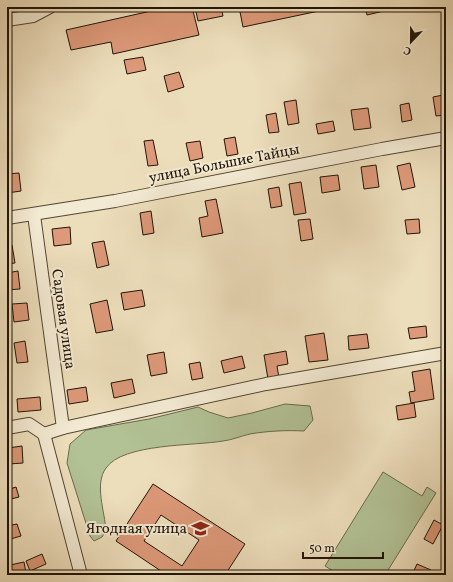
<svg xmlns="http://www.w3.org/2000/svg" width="453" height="582" font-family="Vollkorn,serif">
<rect width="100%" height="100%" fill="#eddebb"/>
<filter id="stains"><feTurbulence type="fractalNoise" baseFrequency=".005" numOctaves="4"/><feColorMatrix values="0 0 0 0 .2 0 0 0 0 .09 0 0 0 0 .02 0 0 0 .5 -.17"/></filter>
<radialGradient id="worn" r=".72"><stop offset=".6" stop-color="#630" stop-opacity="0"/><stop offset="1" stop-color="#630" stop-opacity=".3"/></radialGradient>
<g fill="#b2c295" stroke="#696b4e">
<path d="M285 404 310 406 313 420 304 431C287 430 267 431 250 434 241 436 232 440 223 441 195 446 123 443 106 468 94 484 105 512 106 531L102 537 94 541 90 536 67 463 70 444 86 430 149 419 198 407 209 412 228 418 252 413Z"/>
<polygon points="383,472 422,496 427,487 436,493 385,575 340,575 325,566"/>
</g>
<g fill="#dd9979" stroke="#201407" fill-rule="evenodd">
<polygon points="7,7 26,7 7,11"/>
<polygon points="169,7 192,7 199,35 113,54 111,42 71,50 66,30"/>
<polygon points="195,7 221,7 223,16 198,21"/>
<polygon points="239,7 338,7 243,27"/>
<polygon points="365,7 401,7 367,15"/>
<polygon points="143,57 146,70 127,74 124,60"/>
<polygon points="179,72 184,87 168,92 164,76"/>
<polygon points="443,95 446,115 436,116 433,97"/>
<polygon points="296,100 299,123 288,125 284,102"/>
<polygon points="409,103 412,120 402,122 400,105"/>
<polygon points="368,108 371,128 354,130 351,110"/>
<polygon points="276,113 279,132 269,133 266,115"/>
<polygon points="333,121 335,131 318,134 316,124"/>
<polygon points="235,137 238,154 227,156 224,139"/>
<polygon points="153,140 158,165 148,166 144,141"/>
<polygon points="200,141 203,158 190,161 186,143"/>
<polygon points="410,163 415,187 402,190 397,166"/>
<polygon points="376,165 379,187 364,189 361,167"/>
<polygon points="19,173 21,191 7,193 7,174"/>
<polygon points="338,175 340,190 322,193 320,177"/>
<polygon points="301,182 306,213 294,215 289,184"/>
<polygon points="279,187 282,206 271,208 268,189"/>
<polygon points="216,199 223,233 202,237 199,218 208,216 205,201"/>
<polygon points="151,211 154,233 143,235 140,213"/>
<polygon points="310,219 313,239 301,241 298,220"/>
<polygon points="419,219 420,233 407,234 405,220"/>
<polygon points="70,227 71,244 54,246 52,229"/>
<polygon points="104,241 109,265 97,268 92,243"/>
<polygon points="12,245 15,263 7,264 7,246"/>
<polygon points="18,271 20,289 7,290 7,273"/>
<polygon points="142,290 145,306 124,310 121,293"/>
<polygon points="107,300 113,330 96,333 90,304"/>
<polygon points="27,303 29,320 14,322 12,304"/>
<polygon points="426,326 427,337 410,339 408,328"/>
<polygon points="324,333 328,360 309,362 305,336"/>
<polygon points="367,334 369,348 349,350 348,336"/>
<polygon points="25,341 28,362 17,363 14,343"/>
<polygon points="286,351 288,364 277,366 279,378 268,379 264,355"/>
<polygon points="164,352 167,373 151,376 147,355"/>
<polygon points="242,356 245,368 224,373 221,361"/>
<polygon points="200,362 203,378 192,380 189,364"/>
<polygon points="430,369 434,399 411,403 409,392 415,391 412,372"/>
<polygon points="132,379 135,393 114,398 111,383"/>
<polygon points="86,387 88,401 69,404 67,390"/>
<polygon points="40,397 41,410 18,412 17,399"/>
<polygon points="414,403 416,417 398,420 396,406"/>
<polygon points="22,446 23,463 9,464 8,448"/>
<path d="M153 484 245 544 225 575H167L116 541ZM161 515 199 540 182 566 144 541Z"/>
<polygon points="16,487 19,497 7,500 7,490"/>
<polygon points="434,520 443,525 433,544 424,539"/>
<polygon points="17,524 21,536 7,540 7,526"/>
<polygon points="42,554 46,564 30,571 26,561"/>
<polygon points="24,562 26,573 12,575 10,565"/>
<polygon points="417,564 431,570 429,575 412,575"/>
</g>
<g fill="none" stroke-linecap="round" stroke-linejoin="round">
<defs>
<g id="street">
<polyline points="7,20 33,16 50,7"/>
<polyline points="34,215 63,428"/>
<polyline points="7,218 115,201 382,149 446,138"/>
<polyline points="7,428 29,424 44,434"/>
<polyline points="44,434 63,428 266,384 446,353"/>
<polyline points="44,434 81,575"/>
</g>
</defs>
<use href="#street" stroke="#534634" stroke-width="14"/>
<use href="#street" stroke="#f3ead3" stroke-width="12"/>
</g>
<defs>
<symbol id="school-bare" viewBox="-9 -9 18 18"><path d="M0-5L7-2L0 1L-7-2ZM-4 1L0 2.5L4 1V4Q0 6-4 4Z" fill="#8f2418" stroke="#f3ead3" stroke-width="2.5" paint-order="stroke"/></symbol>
</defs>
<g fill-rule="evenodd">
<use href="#school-bare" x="188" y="516" width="25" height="25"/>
</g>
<g text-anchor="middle" stroke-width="4" stroke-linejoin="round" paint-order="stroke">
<g font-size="15" fill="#201407" stroke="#f3ead3">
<text transform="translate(224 163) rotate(-11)" y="5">улица Большие Тайцы</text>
<text transform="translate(64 319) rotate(82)" y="5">Садовая улица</text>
</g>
<g font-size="15" fill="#201407" stroke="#f3ead3" text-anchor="end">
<text x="187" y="533">Ягодная улица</text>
</g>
</g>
<rect width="453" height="582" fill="none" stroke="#eddebb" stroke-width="24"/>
<rect x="8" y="8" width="437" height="566" fill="none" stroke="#201407" stroke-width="2"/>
<rect x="12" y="12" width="429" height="558" fill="none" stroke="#201407"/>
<g transform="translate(411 42) rotate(202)" stroke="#f3ead3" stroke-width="3" paint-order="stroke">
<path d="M0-3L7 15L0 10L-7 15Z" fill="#201407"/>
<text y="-6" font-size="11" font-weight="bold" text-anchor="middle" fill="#201407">С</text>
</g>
<path d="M303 552v6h80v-6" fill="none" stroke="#201407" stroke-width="2"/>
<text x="309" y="552" font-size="12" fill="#201407" stroke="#f3ead3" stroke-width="3" paint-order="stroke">50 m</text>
<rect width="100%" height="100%" filter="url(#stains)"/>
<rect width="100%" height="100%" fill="url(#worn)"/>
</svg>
